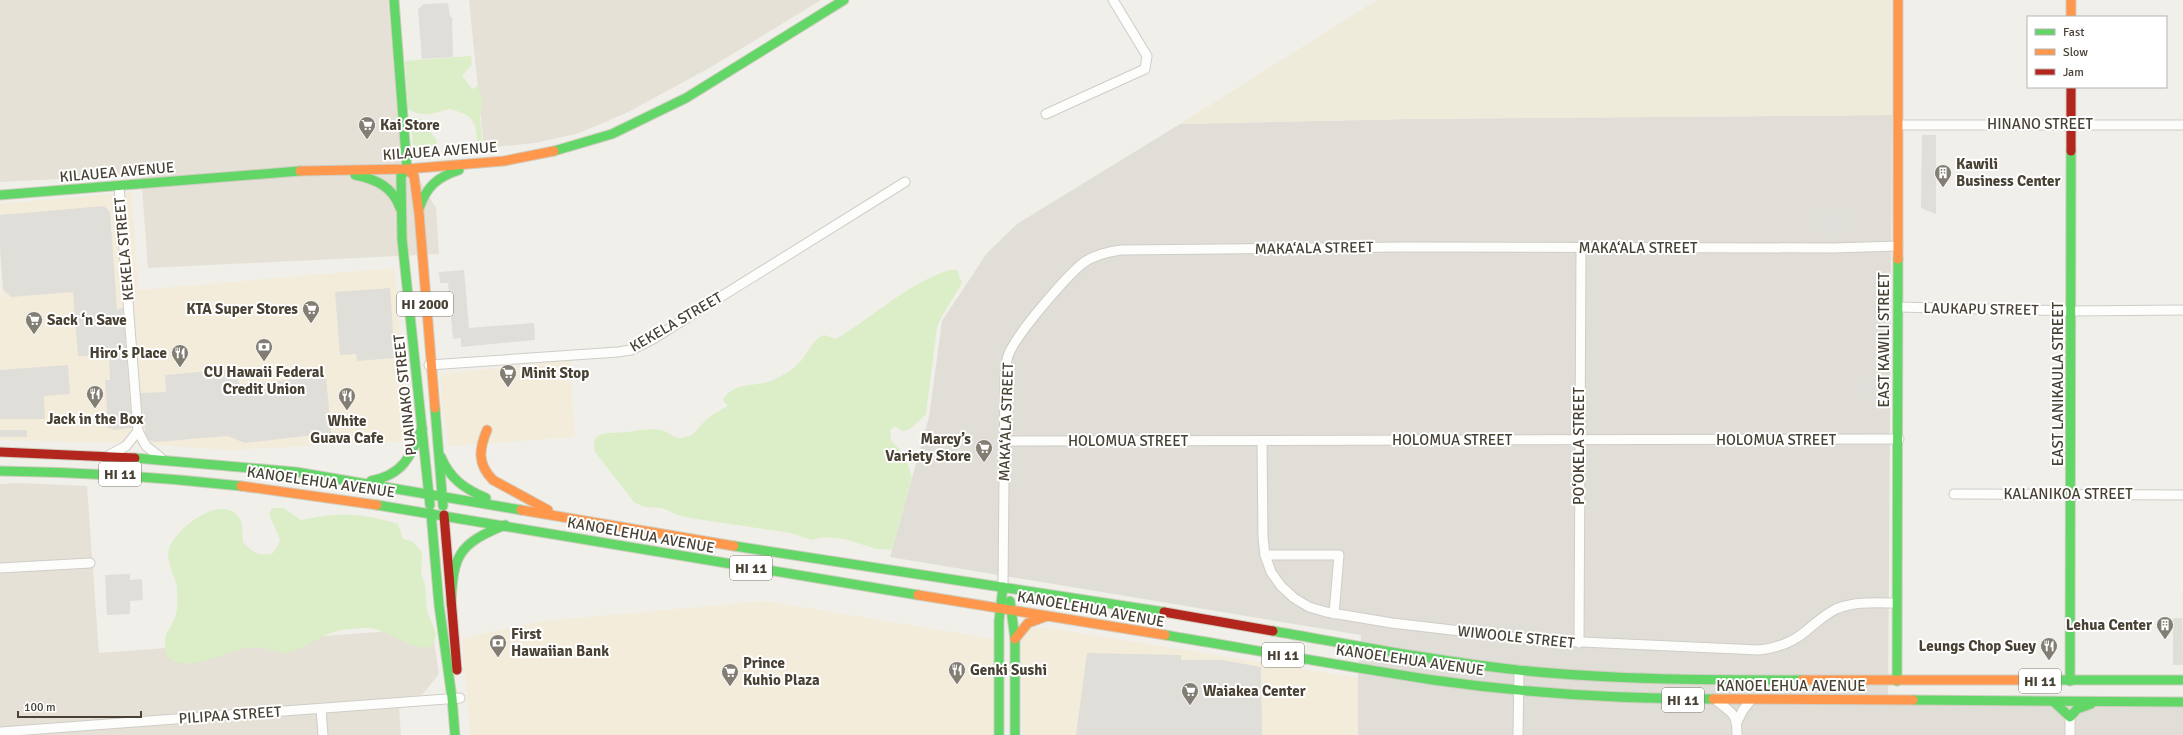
<svg xmlns="http://www.w3.org/2000/svg" width="2183" height="735" font-family="Signika,sans-serif">
<rect width="100%" height="100%" fill="#f0efea"/>
<g fill="#e5e1d6">
<polygon points="0,0 388,0 401,149 436,208 439,254 148,268 141,175 0,182"/>
<polygon points="469,0 821,0 711,67 628,112 603,123 576,134 535,143 484,148"/>
<polygon points="18,483 87,486 99,653 432,628 439,674 423,694 399,709 401,735 0,735 0,484"/>
</g>
<g fill="#f4ecdb">
<polygon points="132,192 138,290 395,268 408,441 228,450 123,443 0,440 0,298 3,297 0,254 0,204"/>
<polygon points="570,360 575,437 449,446 443,411 440,374"/>
<polygon points="766,601 993,639 994,735 470,735 462,638 542,621"/>
<polygon points="1042,627 1358,678 1358,735 1023,735 1021,637 1030,629"/>
</g>
<polygon fill="#e0ded7" points="1892,115 1888,704 2183,706 2183,735 1358,735 1358,678 1361,635 890,557 929,417 942,321 987,253 1017,224 1180,124 1409,119"/>
<polygon fill="#efebdb" points="1377,0 1891,0 1892,115 1409,119 1180,124"/>
<g fill="#dbeec7">
<path d="M471 56 472 65 462 75 472 89 478 86 483 102 480 117 483 148 477 147C476 130 478 118 459 112 456 111 453 109 450 109 433 113 425 118 408 109L405 61Z"/>
<polygon points="411,117 421,119 437,141 435,150 417,152 413,147"/>
<path d="M950 270H957L962 283 942 316 937 327 926 414 910 429 903 431 895 426 890 430 891 440 905 456 912 477 892 550 877 549 844 539 823 537 811 540 791 533 690 518 678 515 662 508 644 507 634 502 595 452C588 428 614 434 627 432 638 431 649 428 661 430 670 432 675 441 686 437 697 434 699 426 707 419 712 414 721 410 728 406L723 400C733 380 760 388 775 379 783 375 791 371 798 364 808 355 811 340 824 335L836 339 841 336C877 314 910 282 950 270Z"/>
<path d="M272 508H283L301 520C339 512 361 513 398 524L403 539 413 542 422 552 421 574 425 584 427 611 436 634C435 638 434 643 432 645 421 656 386 629 370 628 360 628 346 629 337 631 320 635 306 648 290 652 278 655 268 647 257 647 229 647 187 678 166 655 165 650 165 644 165 639 167 630 174 623 176 614 178 607 177 595 177 587 175 575 165 561 169 549 175 529 220 494 238 516 244 522 242 535 243 542 252 552 258 556 272 554L278 546 280 539 269 514Z"/>
</g>
<g fill="#e0ded8">
<polygon points="448,3 450,17 452,17 453,57 422,59 418,9 424,4"/>
<polygon points="1922,135 1936,135 1936,214 1921,208"/>
<polygon points="104,206 110,212 117,309 123,308 132,428 114,430 108,428 105,380 110,380 109,355 78,356 73,292 11,297 3,289 0,248 0,215"/>
<polygon points="1821,209 1847,209 1846,234 1821,234"/>
<polygon points="464,270 469,328 534,323 535,340 461,347 461,338 453,339 448,283 440,283 439,272"/>
<polygon points="390,288 395,358 357,361 356,354 340,355 335,292"/>
<polygon points="68,365 70,394 44,396 45,419 0,419 0,370"/>
<polygon points="234,369 240,385 326,376 331,433 245,443 227,436 155,442 146,439 140,393 166,392 165,375"/>
<rect x="1855" y="382" width="29" height="17"/>
<rect x="0" y="430" width="27" height="7"/>
<polygon points="130,574 130,580 142,579 143,600 130,601 130,614 107,615 105,575"/>
<polygon points="2182,589 2183,665 2173,665 2173,618 2182,618"/>
<polygon points="1087,653 1181,655 1181,660 1222,660 1261,667 1262,735 1076,735"/>
</g>
<g fill="none" stroke-linecap="round" stroke-linejoin="round">
<defs>
<g id="street">
<polyline points="1046,114 1145,69 1147,56 1113,0"/>
<polyline points="1898,125 2183,125"/>
<polyline points="119,186 138,431 146,446 160,457"/>
<polyline points="1898,307 2072,311 2183,310"/>
<polyline points="429,365 618,352 631,350 653,339 905,182"/>
<polyline points="1005,441 1899,439"/>
<path d="M1262 441 1263 538 1265 555 1271 572 1281 586 1294 598 1309 607 1326 612 1392 623 1538 640 1759 650C1777 648 1792 643 1806 631 1816 623 1824 615 1836 609 1856 601 1876 603 1897 603"/>
<polyline points="111,454 126,446 138,431"/>
<polyline points="1954,494 2183,495"/>
<polyline points="1265,555 1339,555 1334,614"/>
<polyline points="0,568 90,563"/>
<path d="M1003 587 1005 377C1006 370 1006 362 1008 356 1015 335 1066 277 1083 263 1094 255 1107 252 1121 250L1402 247 1833 248 1898 246"/>
<polyline points="1579,643 1581,248"/>
<path d="M1717 701C1733 714 1737 713 1737 735"/>
<polyline points="321,709 323,735"/>
<polyline points="1737,722 1743,710 1751,700"/>
<polyline points="0,732 460,698"/>
<polyline points="1518,735 1519,670"/>
<polyline points="2070,735 2070,717"/>
</g>
<g id="fast">
<polyline points="394,0 407,169"/>
<polyline points="554,151 612,134 686,98 844,0"/>
<polyline points="407,169 401,176 402,239 430,505"/>
<path d="M355 175C376 179 393 187 400 208"/>
<polyline points="0,195 300,171"/>
<path d="M419 209C426 187 437 177 459 170"/>
<polyline points="435,408 443,506"/>
<path d="M441 457C450 479 465 489 486 498"/>
<polyline points="135,458 296,472 521,510"/>
<path d="M0 471C82 472 160 477 241 486"/>
<path d="M371 481C404 474 410 457 422 428"/>
<polyline points="377,505 918,595"/>
<polyline points="431,513 439,605 452,698 455,735"/>
<polyline points="734,546 1164,612"/>
<polyline points="1010,601 1015,639 1015,735"/>
<path d="M451 605C453 555 458 544 505 525"/>
<path d="M1273 631C1354 645 1436 661 1518 670 1612 680 1708 680 1802 680"/>
<path d="M1165 635C1254 650 1343 666 1433 680 1524 693 1620 699 1713 699"/>
<polyline points="2027,680 2183,680"/>
<polyline points="1897,681 1898,259"/>
<polyline points="2070,681 2071,151"/>
<polyline points="1913,700 2183,702"/>
<polyline points="2054,702 2070,717 2077,709 2091,704"/>
<polyline points="999,735 999,621 1003,587"/>
</g>
<g id="slow">
<polyline points="2071,0 2071,17"/>
<polyline points="407,169 414,176 419,213 435,408"/>
<polyline points="300,171 407,169 504,161 554,151"/>
<polyline points="1898,259 1898,0"/>
<path d="M487 430C479 449 477 464 493 480L548 510"/>
<polyline points="241,486 377,505"/>
<polyline points="521,510 734,546"/>
<polyline points="918,595 1165,635"/>
<polyline points="1015,639 1028,623 1047,616"/>
<polyline points="1802,680 2027,680"/>
<polyline points="1713,699 1913,700"/>
</g>
<g id="jam">
<polyline points="2071,87 2071,151"/>
<polyline points="0,452 135,458"/>
<polyline points="444,515 457,670"/>
<polyline points="1164,612 1273,631"/>
</g>
</defs>
<use href="#street" stroke="#cfcdc7" stroke-width="11"/>
<use href="#fast" stroke="#d0cdc0" stroke-width="11"/>
<use href="#slow" stroke="#d0cdc0" stroke-width="11"/>
<use href="#jam" stroke="#d0cdc0" stroke-width="11"/>
<use href="#street" stroke="#fdfdfc" stroke-width="9"/>
<use href="#fast" stroke="#63d668" stroke-width="9"/>
<use href="#slow" stroke="#ff974d" stroke-width="9"/>
<use href="#jam" stroke="#b3261e" stroke-width="9"/>
</g>
<defs>
<symbol id="supermarket-pin" viewBox="-11 -11 22 30"><path d="M0 17L-7.5 6A9.5 9.5 0 1 1 7.5 6Z" fill="#837e74" stroke="#fff"/><path d="M-6-5.5h2.5l.6 2H6L4.5 2H-2.5L-4.4-4H-6ZM-1.5 3.2a1.3 1.3 0 1 0 .1 0ZM3 3.2a1.3 1.3 0 1 0 .1 0Z" fill="#fff"/></symbol>
<symbol id="building-pin" viewBox="-11 -11 22 30"><path d="M0 17L-7.5 6A9.5 9.5 0 1 1 7.5 6Z" fill="#837e74" stroke="#fff"/><path d="M-4-6H4V6H1V3H-1V6H-4ZM-2.5-4.3h1.7v1.8h-1.7ZM.8-4.3h1.7v1.8H.8ZM-2.5-1h1.7V.8h-1.7ZM.8-1h1.7V.8H.8Z" fill="#fff"/></symbol>
<symbol id="bank-pin" viewBox="-11 -11 22 30"><path d="M0 17L-7.5 6A9.5 9.5 0 1 1 7.5 6Z" fill="#837e74" stroke="#fff"/><path d="M-6-4H6V4H-6ZM0-2.3a2.3 2.3 0 1 0 0 4.6a2.3 2.3 0 1 0 0-4.6Z" fill="#fff"/></symbol>
<symbol id="restaurant-pin" viewBox="-11 -11 22 30"><path d="M0 17L-7.5 6A9.5 9.5 0 1 1 7.5 6Z" fill="#837e74" stroke="#fff"/><path d="M-5-6h1v4h1v-4h1v4h1v-4h1v5L-1.5 .5V6h-2V.5L-5-1ZM5-6V6H3V1.5H1.5Q1.5-4 5-6Z" fill="#fff"/></symbol>
</defs>
<g fill-rule="evenodd">
<use href="#supermarket-pin" x="357" y="115" width="20" height="27"/>
<use href="#building-pin" x="1933" y="163" width="20" height="27"/>
<use href="#supermarket-pin" x="301" y="299" width="20" height="27"/>
<use href="#supermarket-pin" x="24" y="310" width="20" height="27"/>
<use href="#bank-pin" x="254" y="337" width="20" height="27"/>
<use href="#restaurant-pin" x="170" y="343" width="20" height="27"/>
<use href="#supermarket-pin" x="498" y="363" width="20" height="27"/>
<use href="#restaurant-pin" x="85" y="384" width="20" height="27"/>
<use href="#restaurant-pin" x="337" y="386" width="20" height="27"/>
<use href="#supermarket-pin" x="974" y="438" width="20" height="27"/>
<use href="#building-pin" x="2155" y="615" width="20" height="27"/>
<use href="#bank-pin" x="488" y="633" width="20" height="27"/>
<use href="#restaurant-pin" x="2039" y="636" width="20" height="27"/>
<use href="#restaurant-pin" x="947" y="660" width="20" height="27"/>
<use href="#supermarket-pin" x="720" y="662" width="20" height="27"/>
<use href="#supermarket-pin" x="1180" y="681" width="20" height="27"/>
</g>
<g text-anchor="middle" stroke-width="4" stroke-linejoin="round" paint-order="stroke">
<g fill="#fff" stroke="#7f7a71" stroke-width="1">
<rect x="397" y="292" width="56" height="24" rx="3"/>
<rect x="99" y="462" width="42" height="24" rx="3"/>
<rect x="730" y="556" width="42" height="24" rx="3"/>
<rect x="1262" y="643" width="42" height="24" rx="3"/>
<rect x="2019" y="669" width="42" height="24" rx="3"/>
<rect x="1662" y="688" width="42" height="24" rx="3"/>
</g>
<g font-size="14" font-weight="bold" fill="#484134">
<text x="425" y="309">HI 2000</text>
<text x="120" y="479">HI 11</text>
<text x="751" y="573">HI 11</text>
<text x="1283" y="660">HI 11</text>
<text x="2040" y="686">HI 11</text>
<text x="1683" y="705">HI 11</text>
</g>
<g font-size="15" fill="#484134" stroke="#fff">
<text x="2040" y="129">HINANO STREET</text>
<text transform="translate(440 151) rotate(-4)" y="5">KILAUEA AVENUE</text>
<text transform="translate(117 172) rotate(-5)" y="5">KILAUEA AVENUE</text>
<text transform="translate(1314 248) rotate(-1)" y="5">MAKA‘ALA STREET</text>
<text x="1638" y="253">MAKA‘ALA STREET</text>
<text transform="translate(124 249) rotate(-95)" y="5">KEKELA STREET</text>
<text transform="translate(1981 309) rotate(1)" y="5">LAUKAPU STREET</text>
<text transform="translate(676 322) rotate(-30)" y="5">KEKELA STREET</text>
<text transform="translate(1884 340) rotate(-90)" y="5">EAST KAWILI STREET</text>
<text transform="translate(2058 384) rotate(-90)" y="5">EAST LANIKAULA STREET</text>
<text transform="translate(405 395) rotate(-96)" y="5">PUAINAKO STREET</text>
<text transform="translate(1006 422) rotate(-88)" y="5">MAKA‘ALA STREET</text>
<text x="1452" y="445">HOLOMUA STREET</text>
<text x="1776" y="445">HOLOMUA STREET</text>
<text x="1128" y="446">HOLOMUA STREET</text>
<text transform="translate(1579 446) rotate(-90)" y="5">PO‘OKELA STREET</text>
<text transform="translate(321 482) rotate(8)" y="5">KANOELEHUA AVENUE</text>
<text x="2068" y="499">KALANIKOA STREET</text>
<text transform="translate(641 535) rotate(10)" y="5">KANOELEHUA AVENUE</text>
<text transform="translate(1091 609) rotate(10)" y="5">KANOELEHUA AVENUE</text>
<text transform="translate(1516 637) rotate(6)" y="5">WIWOOLE STREET</text>
<text transform="translate(1410 660) rotate(8)" y="5">KANOELEHUA AVENUE</text>
<text x="1791" y="691">KANOELEHUA AVENUE</text>
<text transform="translate(230 715) rotate(-4)" y="5">PILIPAA STREET</text>
</g>
<g font-size="15" font-weight="bold" fill="#484134" stroke="#fff" text-anchor="start">
<text x="380" y="130">Kai Store</text>
<text x="1956" y="169">Kawili<tspan x="1956" dy="17">Business Center</tspan></text>
<text x="298" y="314" text-anchor="end">KTA Super Stores</text>
<text x="47" y="325">Sack ‘n Save</text>
<text x="167" y="358" text-anchor="end">Hiro's Place</text>
<text x="264" y="377" text-anchor="middle">CU Hawaii Federal<tspan x="264" dy="17">Credit Union</tspan></text>
<text x="521" y="378">Minit Stop</text>
<text x="95" y="424" text-anchor="middle">Jack in the Box</text>
<text x="347" y="426" text-anchor="middle">White<tspan x="347" dy="17">Guava Cafe</tspan></text>
<text x="971" y="444" text-anchor="end">Marcy’s<tspan x="971" dy="17">Variety Store</tspan></text>
<text x="2152" y="630" text-anchor="end">Lehua Center</text>
<text x="511" y="639">First<tspan x="511" dy="17">Hawaiian Bank</tspan></text>
<text x="2036" y="651" text-anchor="end">Leungs Chop Suey</text>
<text x="743" y="668">Prince<tspan x="743" dy="17">Kuhio Plaza</tspan></text>
<text x="970" y="675">Genki Sushi</text>
<text x="1203" y="696">Waiakea Center</text>
</g>
</g>
<rect x="2027" y="16" width="140" height="72" fill="#ffffff" stroke="#b6b3ae"/>
<rect x="2035" y="29" width="20" height="6" fill="#63d668" stroke="#b6b3ae"/>
<text x="2063" y="36" font-size="12" fill="#484134">Fast</text>
<rect x="2035" y="49" width="20" height="6" fill="#ff974d" stroke="#b6b3ae"/>
<text x="2063" y="56" font-size="12" fill="#484134">Slow</text>
<rect x="2035" y="69" width="20" height="6" fill="#b3261e" stroke="#b6b3ae"/>
<text x="2063" y="76" font-size="12" fill="#484134">Jam</text>
<path d="M18 711v6h123v-6" fill="none" stroke="#484134" stroke-width="2"/>
<text x="24" y="711" font-size="12" fill="#484134" stroke="#ffffff" stroke-width="3" paint-order="stroke">100 m</text>
</svg>
